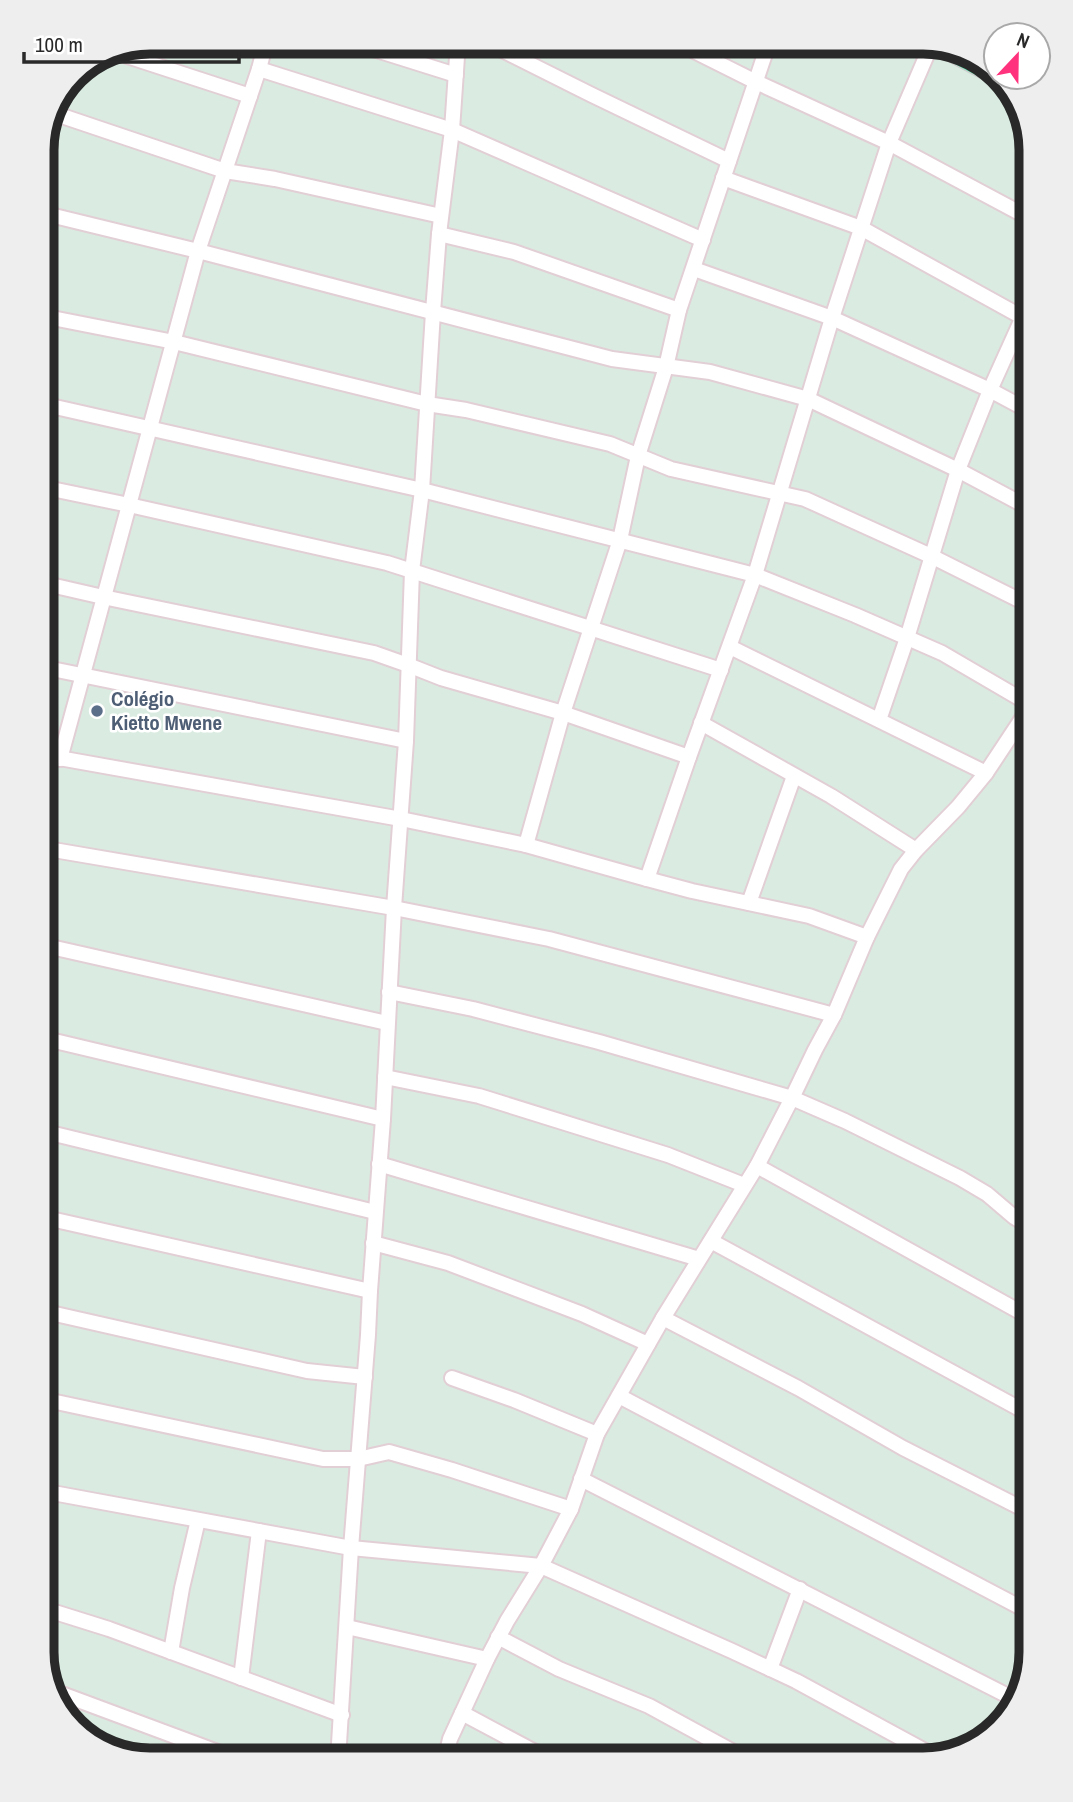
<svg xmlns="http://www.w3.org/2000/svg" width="1073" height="1802" font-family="'Archivo Narrow',sans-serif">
<rect width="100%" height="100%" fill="#daece1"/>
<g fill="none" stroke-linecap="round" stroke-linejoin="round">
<defs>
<g id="minor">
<polyline points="351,42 456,75"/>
<polyline points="486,42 592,95 729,161"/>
<polyline points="676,42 756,82 889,143 1031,219"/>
<polyline points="121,54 250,96"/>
<polyline points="259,69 452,130 703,240"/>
<polyline points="56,114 225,171 275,179 441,216"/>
<polyline points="723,178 861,228 1031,322"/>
<polyline points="42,213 198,251 612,359 710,372 808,399 958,470 1031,509"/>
<polyline points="439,234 514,252 679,310"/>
<polyline points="694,269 832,318 990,390 1031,412"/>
<polyline points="42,316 174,342 427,404 466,410 610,444 671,469 805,499 933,557 1031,606"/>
<polyline points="42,404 422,490 755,575 855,615 942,653 1031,705"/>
<polyline points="42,487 129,505 387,563 721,670"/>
<polyline points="42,583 103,597 374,653 408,665 441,678 563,713 689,757"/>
<polyline points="730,647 986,773"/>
<polyline points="42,667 406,741"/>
<polyline points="879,720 907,638 958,470 990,390 1031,299"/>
<polyline points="701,723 831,796 916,850"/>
<polyline points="42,755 401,819 526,845 647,879 689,757 755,575 832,318 889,143 932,43"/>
<polyline points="60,759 198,251 259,69 266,42"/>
<polyline points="526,845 563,713 620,540 638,456 666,367 679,310 769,42"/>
<polyline points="42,848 394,908 549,939 834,1015"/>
<polyline points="647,879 692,891 809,916 867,937"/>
<polyline points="749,903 794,776"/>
<polyline points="42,945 387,1023"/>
<polyline points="389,992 473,1009 599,1042 792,1098 845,1121 960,1178 987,1194 1014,1217 1031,1227"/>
<polyline points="42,1038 383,1119"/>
<polyline points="385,1077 479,1096 668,1155 744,1185"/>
<polyline points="42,1131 375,1212"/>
<polyline points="379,1164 699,1259"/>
<polyline points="757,1166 1031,1318"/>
<polyline points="42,1217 370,1291"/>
<polyline points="711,1241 1031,1415"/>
<polyline points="373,1243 448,1263 582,1314 648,1344"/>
<polyline points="42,1311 307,1371 365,1377"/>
<polyline points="663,1318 798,1388 903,1448 1031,1513"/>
<polyline points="452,1378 514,1400 597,1434"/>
<polyline points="619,1396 1031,1613"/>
<polyline points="42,1399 323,1459 358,1459 389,1452 452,1470 571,1509"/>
<polyline points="581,1479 1016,1700"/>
<polyline points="42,1491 351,1548 541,1566 732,1651 796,1681 936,1757"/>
<polyline points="42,1608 109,1629 342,1715"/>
<polyline points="347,1627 487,1659"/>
<polyline points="498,1637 559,1669 649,1706 748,1760"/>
<polyline points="171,1652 182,1588 198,1520"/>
<polyline points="770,1669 800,1589"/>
<polyline points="241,1678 259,1531"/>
<polyline points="51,1690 239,1760"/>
<polyline points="462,1713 550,1760"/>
<polyline points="338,1760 351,1548 368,1335 370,1291 383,1119 394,908 406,741 412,571 422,490 433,312 439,234 452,130 458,42"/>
<polyline points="445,1760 450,1739 487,1659 507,1621 541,1566 571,1509 597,1434 663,1318 757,1166 792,1098 815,1050 834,1015 867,937 901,869 916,850 958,807 986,773 1031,705"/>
</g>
<polyline id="major" points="938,45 995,75"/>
</defs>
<use href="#minor" stroke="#e2cfd6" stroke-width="18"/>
<use href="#major" stroke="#ccc" stroke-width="21"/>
<use href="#minor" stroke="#fff" stroke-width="14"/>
<use href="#major" stroke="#55f5b4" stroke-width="18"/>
</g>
<circle fill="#5c6f8a" stroke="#fff" stroke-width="2.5" cx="97" cy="711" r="7"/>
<g text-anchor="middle" stroke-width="5" stroke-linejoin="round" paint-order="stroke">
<g font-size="21" font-weight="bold" fill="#4e5e75" stroke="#fff" text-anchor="start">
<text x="111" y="706">Colégio<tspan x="111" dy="24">Kietto Mwene</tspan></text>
</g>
</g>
<path d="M0 0H1073V1802H0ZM150 54H923A96 96 0 0 1 1019 150V1652A96 96 0 0 1 923 1748H150A96 96 0 0 1 54 1652V150A96 96 0 0 1 150 54Z" fill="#eee" fill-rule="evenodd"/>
<path fill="none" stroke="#292929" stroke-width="9" d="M150 54H923A96 96 0 0 1 1019 150V1652A96 96 0 0 1 923 1748H150A96 96 0 0 1 54 1652V150A96 96 0 0 1 150 54Z"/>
<g transform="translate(1017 56) rotate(22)"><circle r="33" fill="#ffffff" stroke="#a9a9a9" stroke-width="2"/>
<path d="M0-5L12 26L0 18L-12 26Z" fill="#ff337d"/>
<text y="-10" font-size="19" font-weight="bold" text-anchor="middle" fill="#292929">N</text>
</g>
<path d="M24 52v10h215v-10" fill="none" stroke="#292929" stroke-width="3.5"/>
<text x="35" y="52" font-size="21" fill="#292929" stroke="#ffffff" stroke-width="5" paint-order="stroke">100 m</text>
</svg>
